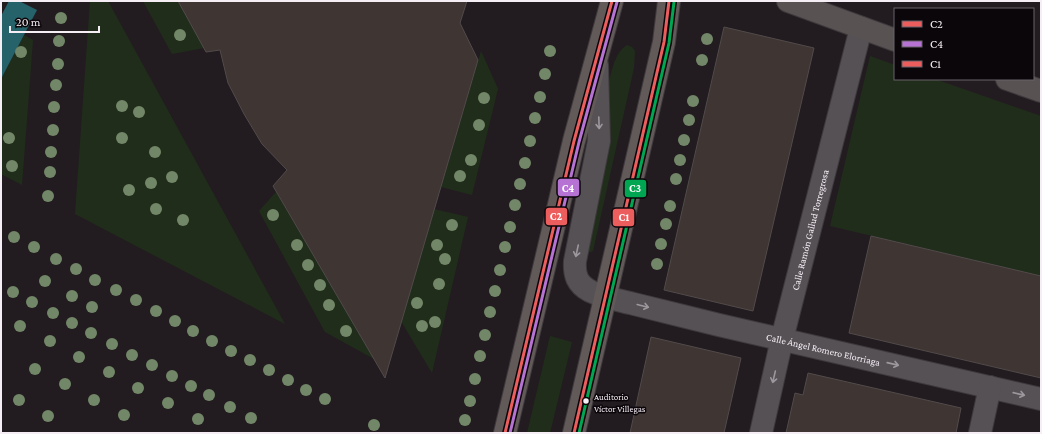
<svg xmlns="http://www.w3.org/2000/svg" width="1042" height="434" font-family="'Crimson Pro',serif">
<rect width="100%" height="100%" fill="#221c21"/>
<g fill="#212d1b">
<polygon points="90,1 108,1 285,324 75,214"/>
<polygon points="143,1 178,1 204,48 172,54"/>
<polygon points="24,35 33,40 22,185 1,174 1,79"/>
<path d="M627 45 632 47 635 51 634 68 593 251 588 253 586 252 609 82C612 69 615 53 627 45Z"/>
<polygon points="481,51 498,89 472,195 441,187"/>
<polygon points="870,56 895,65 895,79 935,79 1041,116 1041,276 830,226"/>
<polygon points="276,192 374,359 325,332 259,211"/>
<polygon points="434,209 468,217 432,373 401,321"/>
<polygon points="550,336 572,342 550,433 527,433"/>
</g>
<polygon fill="#266269" points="9,1 19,1 37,10 1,79 1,16"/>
<g fill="#3f3532" stroke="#514b4b">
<polygon points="178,1 467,1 460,23 478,60 385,378 273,186 287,170 262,144 244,114 228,83 220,50 206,52"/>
<polygon points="724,27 814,48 753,311 664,290"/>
<polygon points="871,236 1041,276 1041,378 849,333"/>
<polygon points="651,337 741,358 724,433 630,433"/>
<polygon points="808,373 961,408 956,433 786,433 795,393 803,395"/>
</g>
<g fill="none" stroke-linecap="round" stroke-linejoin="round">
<defs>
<g id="street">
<path id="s1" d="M597 65 599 141 575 261C574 275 577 284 590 291 604 298 619 300 634 304 662 311 691 318 719 325 826 350 934 374 1041 399"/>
<path id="s2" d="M761 433 782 339 861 28"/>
<polyline points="980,433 990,387"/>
</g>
<g id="secondary">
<polyline points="788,1 895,40"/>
<polyline points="1007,79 1041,91"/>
</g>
<g id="primary">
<polyline points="505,433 574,141 612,1"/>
<polyline points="574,433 658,68 664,42 669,1"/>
</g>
</defs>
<use href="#street" stroke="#3e393c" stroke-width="24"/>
<use href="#secondary" stroke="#3e393c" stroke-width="24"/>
<use href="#primary" stroke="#3e393c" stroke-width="24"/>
<use href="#street" stroke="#555155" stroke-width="22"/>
<use href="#secondary" stroke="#585253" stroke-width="22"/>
<use href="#primary" stroke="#625959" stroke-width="22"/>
<defs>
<polyline id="bus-1" points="505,433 574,141 612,1"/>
<polyline id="bus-2" points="510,433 579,142 617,2"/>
<polyline id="bus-3" points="574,433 664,42 669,1"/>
<polyline id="bus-4" points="579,433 669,43 674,2"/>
</defs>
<use href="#bus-1" stroke="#0b060a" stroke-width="6"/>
<use href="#bus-2" stroke="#0b060a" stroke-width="6"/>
<use href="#bus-3" stroke="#0b060a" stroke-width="6"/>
<use href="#bus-4" stroke="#0b060a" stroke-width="6"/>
<use href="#bus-1" stroke="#eb5e5d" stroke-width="3"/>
<use href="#bus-2" stroke="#b673d3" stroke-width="3"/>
<use href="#bus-3" stroke="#eb5e5d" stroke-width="3"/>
<use href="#bus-4" stroke="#00a651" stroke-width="3"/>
</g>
<g fill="#728767">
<circle cx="61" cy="18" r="6"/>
<circle cx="180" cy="35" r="6"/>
<circle cx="707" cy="39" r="6"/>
<circle cx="59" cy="41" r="6"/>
<circle cx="550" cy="51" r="6"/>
<circle cx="21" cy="52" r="6"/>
<circle cx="702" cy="60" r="6"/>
<circle cx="58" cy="64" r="6"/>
<circle cx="545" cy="74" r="6"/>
<circle cx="56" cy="85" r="6"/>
<circle cx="540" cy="97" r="6"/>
<circle cx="484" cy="98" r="6"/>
<circle cx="693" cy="101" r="6"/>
<circle cx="122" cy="106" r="6"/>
<circle cx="54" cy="107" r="6"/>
<circle cx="139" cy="112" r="6"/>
<circle cx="535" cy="118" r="6"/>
<circle cx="689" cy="120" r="6"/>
<circle cx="479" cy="125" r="6"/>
<circle cx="53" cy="130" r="6"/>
<circle cx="9" cy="138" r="6"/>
<circle cx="122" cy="138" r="6"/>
<circle cx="684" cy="140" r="6"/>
<circle cx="530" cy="141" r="6"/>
<circle cx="51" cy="152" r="6"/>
<circle cx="155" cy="152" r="6"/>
<circle cx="471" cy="160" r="6"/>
<circle cx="680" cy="160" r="6"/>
<circle cx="525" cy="163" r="6"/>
<circle cx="12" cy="166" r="6"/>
<circle cx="50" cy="172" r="6"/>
<circle cx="460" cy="176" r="6"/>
<circle cx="172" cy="177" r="6"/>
<circle cx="676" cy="179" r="6"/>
<circle cx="151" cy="183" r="6"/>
<circle cx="520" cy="184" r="6"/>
<circle cx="129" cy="190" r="6"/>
<circle cx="48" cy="196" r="6"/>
<circle cx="515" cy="205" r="6"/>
<circle cx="670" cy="206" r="6"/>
<circle cx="156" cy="209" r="6"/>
<circle cx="273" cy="215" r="6"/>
<circle cx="183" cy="220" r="6"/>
<circle cx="666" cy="224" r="6"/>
<circle cx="452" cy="225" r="6"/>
<circle cx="510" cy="227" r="6"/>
<circle cx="14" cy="237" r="6"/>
<circle cx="661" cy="244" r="6"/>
<circle cx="297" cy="245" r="6"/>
<circle cx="437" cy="245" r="6"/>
<circle cx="34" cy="247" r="6"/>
<circle cx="505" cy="247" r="6"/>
<circle cx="56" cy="259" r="6"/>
<circle cx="445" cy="259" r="6"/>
<circle cx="657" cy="264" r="6"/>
<circle cx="308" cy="265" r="6"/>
<circle cx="76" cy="269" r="6"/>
<circle cx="500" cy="270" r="6"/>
<circle cx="95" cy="280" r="6"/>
<circle cx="45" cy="281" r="6"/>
<circle cx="439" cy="284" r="6"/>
<circle cx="320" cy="285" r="6"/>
<circle cx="116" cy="290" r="6"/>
<circle cx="495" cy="291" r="6"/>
<circle cx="13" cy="292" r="6"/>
<circle cx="72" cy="296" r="6"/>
<circle cx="136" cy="300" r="6"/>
<circle cx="32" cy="302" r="6"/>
<circle cx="417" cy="303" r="6"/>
<circle cx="329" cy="305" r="6"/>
<circle cx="92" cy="307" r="6"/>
<circle cx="156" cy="311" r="6"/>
<circle cx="490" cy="312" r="6"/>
<circle cx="53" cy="313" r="6"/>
<circle cx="175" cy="321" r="6"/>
<circle cx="435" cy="322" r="6"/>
<circle cx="72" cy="323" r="6"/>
<circle cx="20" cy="326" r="6"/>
<circle cx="422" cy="326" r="6"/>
<circle cx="193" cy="331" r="6"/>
<circle cx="346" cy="331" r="6"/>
<circle cx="91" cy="333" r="6"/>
<circle cx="485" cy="335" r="6"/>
<circle cx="50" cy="341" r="6"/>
<circle cx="212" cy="341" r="6"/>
<circle cx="112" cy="344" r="6"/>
<circle cx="231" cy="351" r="6"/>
<circle cx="132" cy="355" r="6"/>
<circle cx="480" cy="356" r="6"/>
<circle cx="79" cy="357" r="6"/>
<circle cx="250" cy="360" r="6"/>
<circle cx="152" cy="365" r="6"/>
<circle cx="35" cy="369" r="6"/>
<circle cx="269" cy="370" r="6"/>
<circle cx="109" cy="372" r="6"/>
<circle cx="172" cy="376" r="6"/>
<circle cx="475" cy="379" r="6"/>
<circle cx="288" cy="380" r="6"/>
<circle cx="65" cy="384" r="6"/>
<circle cx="191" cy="386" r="6"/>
<circle cx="138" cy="388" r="6"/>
<circle cx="306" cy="390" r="6"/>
<circle cx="209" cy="395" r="6"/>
<circle cx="325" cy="399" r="6"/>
<circle cx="19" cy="400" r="6"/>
<circle cx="94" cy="400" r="6"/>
<circle cx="470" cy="401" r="6"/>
<circle cx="168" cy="403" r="6"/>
<circle cx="230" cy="407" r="6"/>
<circle cx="124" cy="415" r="6"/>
<circle cx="48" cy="416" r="6"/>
<circle cx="251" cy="418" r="6"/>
<circle cx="198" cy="419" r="6"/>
<circle cx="465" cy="420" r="6"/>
<circle cx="374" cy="425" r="6"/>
</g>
<defs><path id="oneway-shaft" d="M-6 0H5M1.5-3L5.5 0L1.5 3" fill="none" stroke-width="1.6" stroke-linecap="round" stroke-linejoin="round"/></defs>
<g stroke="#9d989d">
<use href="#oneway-shaft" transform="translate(599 123) rotate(88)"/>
<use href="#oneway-shaft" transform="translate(577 251) rotate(102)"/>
<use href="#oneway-shaft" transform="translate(643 306) rotate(14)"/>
<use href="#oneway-shaft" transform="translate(893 364) rotate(13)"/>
<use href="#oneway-shaft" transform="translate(774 377) rotate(103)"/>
<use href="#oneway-shaft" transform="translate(1019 394) rotate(13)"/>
</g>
<circle fill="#f6eef5" stroke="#0b060a" stroke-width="1.5" cx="586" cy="401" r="3.5"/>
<g text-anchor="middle" stroke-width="3" stroke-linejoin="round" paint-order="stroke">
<g font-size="9" fill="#f6eef5" stroke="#0b060a" text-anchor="start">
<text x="594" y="400">Auditorio<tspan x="594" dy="12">Víctor Villegas</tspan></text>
</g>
<g font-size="10" fill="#f6eef5" stroke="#0b060a">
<text dy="4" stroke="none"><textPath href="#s2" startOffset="209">Calle Ramón Gallud Torregrosa</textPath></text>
<text dy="4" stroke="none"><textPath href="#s1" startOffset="475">Calle Ángel Romero Elorriaga</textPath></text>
</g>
</g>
<g stroke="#0b060a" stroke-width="1.5">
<rect x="557" y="178" width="23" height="19" rx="4" fill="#b673d3"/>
<rect x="624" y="179" width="23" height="19" rx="4" fill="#00a651"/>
<rect x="545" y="207" width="23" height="19" rx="4" fill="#eb5e5d"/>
<rect x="612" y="208" width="23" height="19" rx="4" fill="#eb5e5d"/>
</g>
<g font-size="11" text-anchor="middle" font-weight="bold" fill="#fff">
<text x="568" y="192">C4</text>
<text x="635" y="192">C3</text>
<text x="556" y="220">C2</text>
<text x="624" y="221">C1</text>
</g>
<rect width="1042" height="434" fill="none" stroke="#f6eef5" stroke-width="4"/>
<rect x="894" y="8" width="140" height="72" fill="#0b060a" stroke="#696368"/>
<rect x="902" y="21" width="20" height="6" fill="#eb5e5d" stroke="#696368"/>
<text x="930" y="28" font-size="12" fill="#f6eef5">C2</text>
<rect x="902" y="41" width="20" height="6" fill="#b673d3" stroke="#696368"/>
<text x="930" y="48" font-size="12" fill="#f6eef5">C4</text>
<rect x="902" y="61" width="20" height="6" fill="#eb5e5d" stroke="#696368"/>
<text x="930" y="68" font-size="12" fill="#f6eef5">C1</text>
<path d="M10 26v6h89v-6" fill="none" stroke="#f6eef5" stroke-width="2"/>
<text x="16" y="26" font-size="12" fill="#f6eef5" stroke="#0b060a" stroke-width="3" paint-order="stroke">20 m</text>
</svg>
